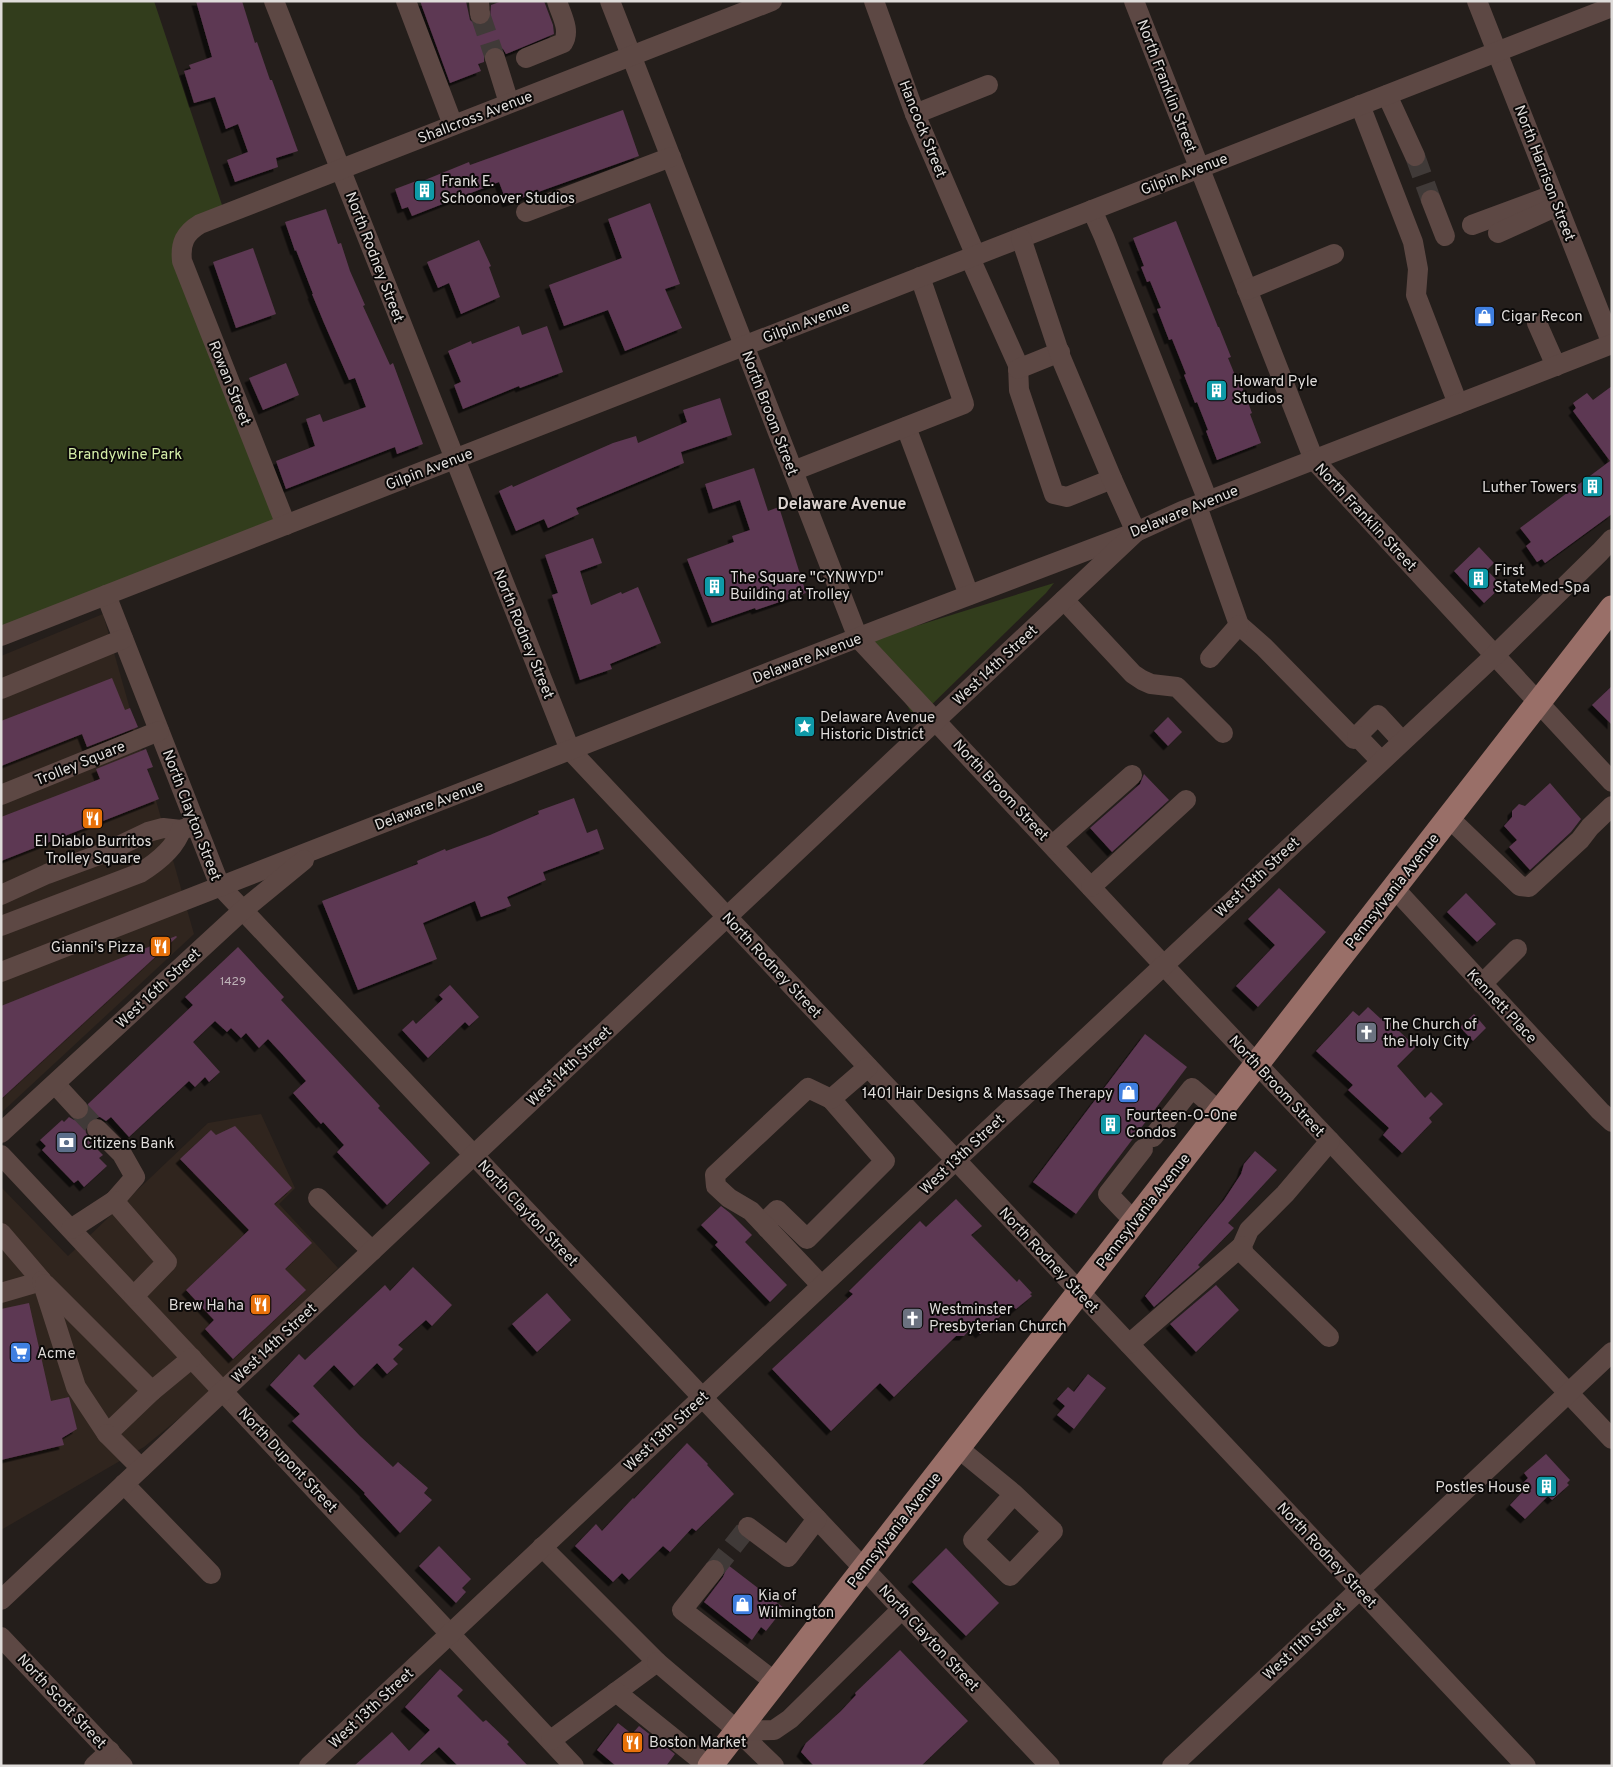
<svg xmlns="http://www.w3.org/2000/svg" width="1613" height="1767" font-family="Overpass,sans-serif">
<defs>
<filter id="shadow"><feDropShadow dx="-4.5" dy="4.5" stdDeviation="0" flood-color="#0009"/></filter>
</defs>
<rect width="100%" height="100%" fill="#241e1b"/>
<g fill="#30251e">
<polygon points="103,614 194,934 1,1113 1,656"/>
<polygon points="261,1114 295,1188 279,1204 338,1268 204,1398 144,1447 1,1530 1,1187 68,1256 208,1123"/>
</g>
<g fill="#323d1c">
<polygon points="1,1 154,1 225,214 184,239 286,525 1,636"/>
<polygon points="1054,583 1046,593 916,720 868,641"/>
</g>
<g fill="#5d3852" filter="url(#shadow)">
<polygon points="196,1 242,1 255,43 257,42 270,80 272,80 298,151 276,158 278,167 235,182 227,160 248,152 238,124 226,129 215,97 194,103 184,71 191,69 189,65 212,57"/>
<polygon points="420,1 466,1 470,20 475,24 480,26 486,24 490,19 491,5 502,1 544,1 553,25 554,34 506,54 503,49 498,47 491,47 487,50 484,55 484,62 478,64 481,71 450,83"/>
<polygon points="623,110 639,156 507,203 499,182 412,216 408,207 402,209 395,189 419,180 420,182 469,162 470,165"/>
<polygon points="650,203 680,284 665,289 682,328 625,351 608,310 564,326 549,285 622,258 608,219"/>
<polygon points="326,209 338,244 341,243 350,271 365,305 363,306 390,365 393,363 423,444 397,454 395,447 286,489 276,461 315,446 306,419 320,414 323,422 366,407 355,378 349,380 324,323 312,294 313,294 296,250 295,251 285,222"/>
<polygon points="1176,221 1218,327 1219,327 1231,357 1228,358 1239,385 1241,384 1252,413 1250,414 1261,443 1217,460 1206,431 1208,430 1197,402 1195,403 1184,375 1186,374 1172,339 1169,340 1157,309 1161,308 1150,281 1147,282 1141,267 1144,266 1133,238"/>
<polygon points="479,240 491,266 489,267 500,297 461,314 449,283 438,288 427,262"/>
<polygon points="253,248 276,314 236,328 213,262"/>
<polygon points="519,326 522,335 547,326 563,372 520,388 519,386 463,409 454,385 461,382 448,351 471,341 472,344"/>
<polygon points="286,363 299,395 263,410 249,378"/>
<polygon points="1612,386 1612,514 1545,563 1542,559 1537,562 1526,546 1531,542 1520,528 1610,461 1573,411 1576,408 1573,403 1587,393 1593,400"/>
<polygon points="720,398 732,435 681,452 684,463 576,508 579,514 548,528 544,519 516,531 499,491 512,485 513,487 613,443 636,436 638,443 687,422 683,410"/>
<polygon points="754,468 768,511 779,507 806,593 756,610 755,608 712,623 687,559 734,542 732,536 750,530 740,500 713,509 705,484"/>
<polygon points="593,538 602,563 580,571 591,605 621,592 622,594 638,587 661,643 610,664 612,669 580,680 552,595 558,593 545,555"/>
<polygon points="1479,547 1494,563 1487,570 1502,586 1484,603 1454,571"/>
<polygon points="112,678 125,710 130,708 138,727 87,747 82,734 1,766 1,721"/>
<polygon points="1612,686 1612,725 1592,705"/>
<polygon points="1168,717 1182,732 1168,746 1154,731"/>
<polygon points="146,749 153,767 147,769 159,799 1,861 1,817 100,779 96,769"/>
<polygon points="1144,774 1169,800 1112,852 1090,828 1140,784"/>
<polygon points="1550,783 1581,819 1571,832 1530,870 1509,847 1517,840 1504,826 1512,817 1512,811 1519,804 1525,806"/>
<polygon points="574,798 587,833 597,829 604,849 543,872 546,880 507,897 511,906 481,917 475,901 423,923 437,959 358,990 322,901 418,864 417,861 445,849 446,851 490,835 539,814 538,811"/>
<polygon points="1279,888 1326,932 1258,1007 1236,986 1275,945 1248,919"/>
<polygon points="1466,893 1496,924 1477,942 1447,912"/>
<polygon points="176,936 177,937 1,1099 1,1006"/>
<polygon points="238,947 284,997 281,1000 380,1106 378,1108 430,1163 387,1205 337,1152 344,1145 323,1122 321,1124 293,1093 306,1081 282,1054 268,1039 259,1048 246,1033 241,1038 231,1028 227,1032 215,1021 193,1042 220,1072 209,1082 205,1077 195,1087 189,1081 129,1137 111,1117 106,1121 100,1117 93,1118 88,1121 85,1126 86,1133 89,1137 87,1139 103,1155 99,1158 107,1166 84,1187 78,1180 74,1183 42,1150 46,1146 40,1140 62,1120 64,1122 69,1117 74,1120 80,1121 86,1117 89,1112 88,1104 193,1005 185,997"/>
<polygon points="450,985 479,1017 469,1026 465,1022 428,1058 402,1030 413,1020 416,1024 443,999 439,995"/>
<polygon points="1368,1007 1381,1019 1383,1016 1416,1047 1397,1066 1425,1098 1431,1092 1443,1104 1429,1118 1432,1122 1402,1153 1383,1135 1389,1128 1348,1090 1353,1085 1316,1051 1353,1011 1359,1016"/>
<polygon points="1474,1014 1486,1028 1473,1041 1460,1027"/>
<polygon points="1145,1034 1187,1067 1076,1214 1033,1182"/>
<polygon points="235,1126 292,1188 274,1204 312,1243 285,1269 306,1290 233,1359 205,1329 214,1320 186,1290 249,1230 180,1159 211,1130 216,1135"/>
<polygon points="1255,1151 1277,1170 1228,1223 1234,1228 1198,1265 1200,1267 1154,1307 1145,1296 1224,1200 1241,1174 1244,1164"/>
<polygon points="956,1199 982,1226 971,1235 1017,1282 1019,1279 1032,1293 1030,1294 1032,1296 1016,1309 1012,1306 980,1334 973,1326 964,1336 956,1336 894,1397 880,1383 831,1431 772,1369 853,1294 849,1291 920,1221 926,1227"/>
<polygon points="721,1206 730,1213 752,1235 745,1242 787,1285 770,1302 715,1245 718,1242 701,1225"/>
<polygon points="413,1267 452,1305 432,1326 426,1320 398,1345 403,1349 393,1359 398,1364 387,1374 377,1363 354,1386 334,1365 313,1386 360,1436 393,1467 398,1462 428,1488 424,1493 432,1500 400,1533 364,1494 365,1493 292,1421 300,1414 270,1385 299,1354 305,1360 385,1285 390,1291"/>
<polygon points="1216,1285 1239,1310 1196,1352 1170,1324"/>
<polygon points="547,1293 571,1320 537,1352 512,1324"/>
<polygon points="29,1303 51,1401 69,1397 77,1429 62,1438 64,1445 1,1460 1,1309"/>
<polygon points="1088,1374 1106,1388 1074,1429 1057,1415 1065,1406 1057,1399 1068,1387 1074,1392"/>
<polygon points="687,1443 708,1464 707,1465 734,1494 696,1531 692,1528 670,1552 663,1546 629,1580 622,1573 613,1582 575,1546 596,1524 602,1531 633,1498 634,1499"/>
<polygon points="1546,1454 1570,1480 1567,1483 1569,1485 1552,1500 1548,1496 1525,1519 1510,1505 1526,1488 1522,1484 1528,1478 1524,1473"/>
<polygon points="439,1546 471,1579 462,1588 466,1592 456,1603 419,1566"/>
<polygon points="946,1548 999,1603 966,1636 912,1582"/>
<polygon points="728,1565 784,1608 766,1631 761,1627 752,1640 704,1602 723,1577"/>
<polygon points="900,1650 968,1721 921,1766 814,1766 801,1752 806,1743 841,1711 856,1695 855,1693"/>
<polygon points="440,1669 463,1690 457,1696 483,1722 486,1720 509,1742 507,1744 528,1766 458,1766 439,1747 420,1764 422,1766 354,1766 392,1732 409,1751 430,1730 405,1707"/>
<polygon points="618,1723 632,1734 639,1726 675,1754 666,1766 616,1766 597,1750"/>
</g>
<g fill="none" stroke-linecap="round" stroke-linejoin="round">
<g stroke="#403a38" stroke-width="20" stroke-dasharray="20 10" stroke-linecap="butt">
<polyline points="480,14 495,58"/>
<polyline points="1415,156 1431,200"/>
<polyline points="78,1109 97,1129"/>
<polyline points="714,1570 748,1527"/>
</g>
<g stroke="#5d4844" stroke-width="20">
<polyline points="274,1 570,750 1526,1766"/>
<polyline points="406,1 453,125"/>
<polyline points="610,1 858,638 1184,987 1612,1439"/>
<polyline points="874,1 915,114 976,256"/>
<polyline points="1134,1 1314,460 1612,782"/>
<polyline points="1477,1 1612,344"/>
<polyline points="479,2 480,14"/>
<polyline points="495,58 509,103"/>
<path d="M526 58 563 43C571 30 561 15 557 1"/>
<polyline points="1387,95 1415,156"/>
<polyline points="1360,105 1413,242 1418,269 1416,295 1458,404"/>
<polyline points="915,114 988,85"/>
<polyline points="1431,200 1445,236"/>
<polyline points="1092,210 1104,237 1208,501"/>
<polyline points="526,212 671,157"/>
<polyline points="1472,225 1553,195"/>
<polyline points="1498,233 1553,208"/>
<polyline points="970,258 1018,365 1019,390 1054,494 1067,497 1112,479"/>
<polyline points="1247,290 1334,254"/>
<polyline points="1537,323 1556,366"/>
<polyline points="1018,369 1060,352"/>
<polyline points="906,427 969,595"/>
<polyline points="793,471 964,404 920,277"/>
<polyline points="1197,506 1239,625 1264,647 1354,739 1378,715 1402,741"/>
<path d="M286 525 182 261C180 243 185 233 200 224L772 1"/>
<polyline points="106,595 220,886 1050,1766"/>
<polyline points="1064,600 1133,674 1142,680 1151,684 1177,687 1223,733"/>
<polyline points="1,636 1612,7"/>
<polyline points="1210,658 1239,625"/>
<polyline points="1,689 123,639"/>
<polyline points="1357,736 1381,761"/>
<polyline points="1,795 159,731"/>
<polyline points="1449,818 1520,886 1529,887 1580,840 1590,827 1612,806"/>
<polyline points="1053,845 1132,775"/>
<polyline points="1091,887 1186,800"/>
<polyline points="1394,888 1600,1111 1612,1122"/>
<polyline points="1,895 47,874 104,853 148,832 163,828 181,830 193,826"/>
<path d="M1 926 140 873C156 863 175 849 181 830"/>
<polyline points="1,972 880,629 1136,532 1182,511 1612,344"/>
<polyline points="1482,984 1517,949"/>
<polyline points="55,1084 78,1109"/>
<polyline points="97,1129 122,1154 135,1177 114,1201"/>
<polyline points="1,1133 242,911 304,860"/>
<polyline points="1153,1137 1192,1088 1220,1112"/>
<polyline points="1,1155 574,1766"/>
<polyline points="318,1198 372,1251"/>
<polyline points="1134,1221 1108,1194 1143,1149"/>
<polyline points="767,1228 770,1217 777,1210 807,1239 885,1161 831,1099"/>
<polyline points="71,1229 114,1201 167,1262 134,1296"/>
<polyline points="1,1233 42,1281 1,1293"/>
<polyline points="42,1281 76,1387 107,1434 152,1391"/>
<polyline points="45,1284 152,1391 192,1358"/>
<polyline points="821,1285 751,1211 729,1198 716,1186 715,1175 808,1088 831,1099 868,1067"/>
<polyline points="1329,1337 1244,1254 1242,1246 1249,1230 1285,1194 1330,1141"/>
<polyline points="1129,1344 1242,1246"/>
<polyline points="107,1434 141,1468"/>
<polyline points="958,1448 1014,1494 1053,1531 1010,1576 973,1540 1014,1494"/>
<polyline points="124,1484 211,1574"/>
<polyline points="748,1527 788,1557 817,1519"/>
<polyline points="542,1547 657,1662 551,1740"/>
<polyline points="714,1570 682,1610 775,1682"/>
<polyline points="1,1600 1136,532 1112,479 1061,358 1021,238"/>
<polyline points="1,1637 123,1766"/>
<polyline points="657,1662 738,1731 774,1766"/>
<polyline points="616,1692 708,1766"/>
<polyline points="738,1731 774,1730 790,1719 902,1609"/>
<polyline points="94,1766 110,1751"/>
<polyline points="309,1766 1494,656 1600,552 1612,539"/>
<polyline points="1172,1766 1612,1352"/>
</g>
<polyline stroke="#996f68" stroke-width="25" points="710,1766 1612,608"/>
</g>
<defs>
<symbol id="building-square" viewBox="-11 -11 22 22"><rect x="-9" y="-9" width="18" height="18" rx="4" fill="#0f9aa8" stroke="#0b0908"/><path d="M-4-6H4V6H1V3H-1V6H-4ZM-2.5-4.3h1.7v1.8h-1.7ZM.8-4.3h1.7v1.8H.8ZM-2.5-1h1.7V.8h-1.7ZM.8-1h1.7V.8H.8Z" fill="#fff"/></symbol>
<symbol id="shop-square" viewBox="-11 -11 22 22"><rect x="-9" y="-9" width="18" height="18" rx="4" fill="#3f7fe0" stroke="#0b0908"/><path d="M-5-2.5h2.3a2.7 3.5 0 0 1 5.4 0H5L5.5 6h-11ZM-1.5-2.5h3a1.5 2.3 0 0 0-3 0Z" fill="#fff"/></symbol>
<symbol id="sight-square" viewBox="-11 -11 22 22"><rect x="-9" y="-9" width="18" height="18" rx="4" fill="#0f9aa8" stroke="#0b0908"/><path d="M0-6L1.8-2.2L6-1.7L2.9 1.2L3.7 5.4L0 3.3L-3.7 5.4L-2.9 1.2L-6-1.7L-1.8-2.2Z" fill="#fff"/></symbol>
<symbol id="restaurant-square" viewBox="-11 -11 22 22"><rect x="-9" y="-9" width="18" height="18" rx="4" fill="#e8710a" stroke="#0b0908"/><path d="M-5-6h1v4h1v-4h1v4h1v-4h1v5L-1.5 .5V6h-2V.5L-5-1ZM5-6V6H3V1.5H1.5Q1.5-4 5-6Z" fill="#fff"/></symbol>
<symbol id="church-square" viewBox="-11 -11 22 22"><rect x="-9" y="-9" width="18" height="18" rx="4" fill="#6b7280" stroke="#0b0908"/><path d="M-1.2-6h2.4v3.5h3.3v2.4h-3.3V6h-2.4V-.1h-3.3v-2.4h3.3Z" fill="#fff"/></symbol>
<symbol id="bank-square" viewBox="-11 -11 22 22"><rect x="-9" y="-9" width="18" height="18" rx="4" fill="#5c6f8a" stroke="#0b0908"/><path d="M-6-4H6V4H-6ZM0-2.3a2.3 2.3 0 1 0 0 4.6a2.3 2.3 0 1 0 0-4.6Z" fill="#fff"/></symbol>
<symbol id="supermarket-square" viewBox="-11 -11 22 22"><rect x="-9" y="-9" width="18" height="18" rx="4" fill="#3f7fe0" stroke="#0b0908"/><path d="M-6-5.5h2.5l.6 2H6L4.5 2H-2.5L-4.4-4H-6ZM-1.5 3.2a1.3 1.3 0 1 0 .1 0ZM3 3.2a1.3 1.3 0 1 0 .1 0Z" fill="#fff"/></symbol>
</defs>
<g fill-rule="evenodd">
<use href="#building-square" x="412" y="178" width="25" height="25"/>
<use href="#shop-square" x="1472" y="304" width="25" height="25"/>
<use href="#building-square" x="1204" y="378" width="25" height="25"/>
<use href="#building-square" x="1580" y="474" width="25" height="25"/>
<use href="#building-square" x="1466" y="566" width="25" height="25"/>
<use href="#building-square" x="702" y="574" width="25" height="25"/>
<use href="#sight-square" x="792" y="714" width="25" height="25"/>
<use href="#restaurant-square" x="80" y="806" width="25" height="25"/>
<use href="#restaurant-square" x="148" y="934" width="25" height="25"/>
<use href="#church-square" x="1354" y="1020" width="25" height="25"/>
<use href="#shop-square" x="1116" y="1080" width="25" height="25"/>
<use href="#building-square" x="1098" y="1112" width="25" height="25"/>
<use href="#bank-square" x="54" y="1130" width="25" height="25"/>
<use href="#restaurant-square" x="248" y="1292" width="25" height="25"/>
<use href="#church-square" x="900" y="1306" width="25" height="25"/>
<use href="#supermarket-square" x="8" y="1340" width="25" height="25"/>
<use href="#building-square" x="1534" y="1474" width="25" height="25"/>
<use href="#shop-square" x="730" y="1592" width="25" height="25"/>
<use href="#restaurant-square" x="620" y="1730" width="25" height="25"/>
</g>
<g text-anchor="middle" stroke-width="4" stroke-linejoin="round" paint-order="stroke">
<g font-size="12" fill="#beb3b8">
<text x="233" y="985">1429</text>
</g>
<g font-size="15" fill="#dfdcda" stroke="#0b0908">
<text transform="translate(1167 86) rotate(69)" y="5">North Franklin Street</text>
<text transform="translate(475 117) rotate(-21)" y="5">Shallcross Avenue</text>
<text transform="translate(923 129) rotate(68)" y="5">Hancock Street</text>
<text transform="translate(1545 173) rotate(69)" y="5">North Harrison Street</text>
<text transform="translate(1184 174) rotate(-21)" y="5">Gilpin Avenue</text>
<text transform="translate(375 257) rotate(69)" y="5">North Rodney Street</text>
<text transform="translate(806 322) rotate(-21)" y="5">Gilpin Avenue</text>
<text transform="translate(230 383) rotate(68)" y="5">Rowan Street</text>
<text transform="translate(770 413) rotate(69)" y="5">North Broom Street</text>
<text transform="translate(429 469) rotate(-21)" y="5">Gilpin Avenue</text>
<text transform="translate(1184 511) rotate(-22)" y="5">Delaware Avenue</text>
<text transform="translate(1366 517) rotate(47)" y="5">North Franklin Street</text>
<text transform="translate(524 634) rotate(68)" y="5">North Rodney Street</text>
<text transform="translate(807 658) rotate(-21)" y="5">Delaware Avenue</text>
<text transform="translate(995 665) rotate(-43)" y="5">West 14th Street</text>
<text transform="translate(80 763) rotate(-22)" y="5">Trolley Square</text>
<text transform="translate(1001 790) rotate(47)" y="5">North Broom Street</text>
<text transform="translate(429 805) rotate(-21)" y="5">Delaware Avenue</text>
<text transform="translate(192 815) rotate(69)" y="5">North Clayton Street</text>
<text transform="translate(1257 877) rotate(-43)" y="5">West 13th Street</text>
<text transform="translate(1392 891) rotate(-52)" y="5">Pennsylvania Avenue</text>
<text transform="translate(772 965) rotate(47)" y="5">North Rodney Street</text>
<text transform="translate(158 988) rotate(-43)" y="5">West 16th Street</text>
<text transform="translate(1502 1006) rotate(47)" y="5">Kennett Place</text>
<text transform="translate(569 1066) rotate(-43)" y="5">West 14th Street</text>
<text transform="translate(1277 1086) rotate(47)" y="5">North Broom Street</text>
<text transform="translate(962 1154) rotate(-43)" y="5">West 13th Street</text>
<text transform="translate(1143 1211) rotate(-52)" y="5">Pennsylvania Avenue</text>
<text transform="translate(528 1213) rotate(47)" y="5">North Clayton Street</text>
<text transform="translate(1049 1260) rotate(47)" y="5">North Rodney Street</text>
<text transform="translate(274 1343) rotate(-43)" y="5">West 14th Street</text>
<text transform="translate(666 1431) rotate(-43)" y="5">West 13th Street</text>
<text transform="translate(288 1460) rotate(47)" y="5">North Dupont Street</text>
<text transform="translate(894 1530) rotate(-52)" y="5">Pennsylvania Avenue</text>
<text transform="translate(1327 1555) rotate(47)" y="5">North Rodney Street</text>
<text transform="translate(929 1638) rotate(47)" y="5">North Clayton Street</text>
<text transform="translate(1304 1641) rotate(-43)" y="5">West 11th Street</text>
<text transform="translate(62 1701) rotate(47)" y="5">North Scott Street</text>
<text transform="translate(371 1708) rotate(-43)" y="5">West 13th Street</text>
</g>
<g font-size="15" fill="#dfdcda" stroke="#0b0908" text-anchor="start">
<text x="441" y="186">Frank E.<tspan x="441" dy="17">Schoonover Studios</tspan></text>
<text x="1501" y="321">Cigar Recon</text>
<text x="1233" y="386">Howard Pyle<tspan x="1233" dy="17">Studios</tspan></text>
<text x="1577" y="492" text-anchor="end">Luther Towers</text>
<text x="1494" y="575">First<tspan x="1494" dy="17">StateMed-Spa</tspan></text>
<text x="730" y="582">The Square "CYNWYD"<tspan x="730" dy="17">Building at Trolley</tspan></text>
<text x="820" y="722">Delaware Avenue<tspan x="820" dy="17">Historic District</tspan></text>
<text x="93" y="846" text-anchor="middle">El Diablo Burritos<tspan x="93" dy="17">Trolley Square</tspan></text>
<text x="144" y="952" text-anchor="end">Gianni's Pizza</text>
<text x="1383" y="1029">The Church of<tspan x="1383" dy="17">the Holy City</tspan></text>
<text x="1113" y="1098" text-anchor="end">1401 Hair Designs &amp; Massage Therapy</text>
<text x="1126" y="1120">Fourteen-O-One<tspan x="1126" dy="17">Condos</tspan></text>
<text x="83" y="1148">Citizens Bank</text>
<text x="244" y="1310" text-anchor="end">Brew Ha ha</text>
<text x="929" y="1314">Westminster<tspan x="929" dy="17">Presbyterian Church</tspan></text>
<text x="37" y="1358">Acme</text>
<text x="1530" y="1492" text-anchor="end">Postles House</text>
<text x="758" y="1600">Kia of<tspan x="758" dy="17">Wilmington</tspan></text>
<text x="649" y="1747">Boston Market</text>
</g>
<g font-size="15" fill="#d5eea8" stroke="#0b0908">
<text x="125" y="459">Brandywine Park</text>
</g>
<g font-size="16" font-weight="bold" fill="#dcd4d0" stroke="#0b0908">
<text x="842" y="509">Delaware Avenue</text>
</g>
</g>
<rect width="1613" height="1767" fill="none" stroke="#dfdcda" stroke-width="5"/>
</svg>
